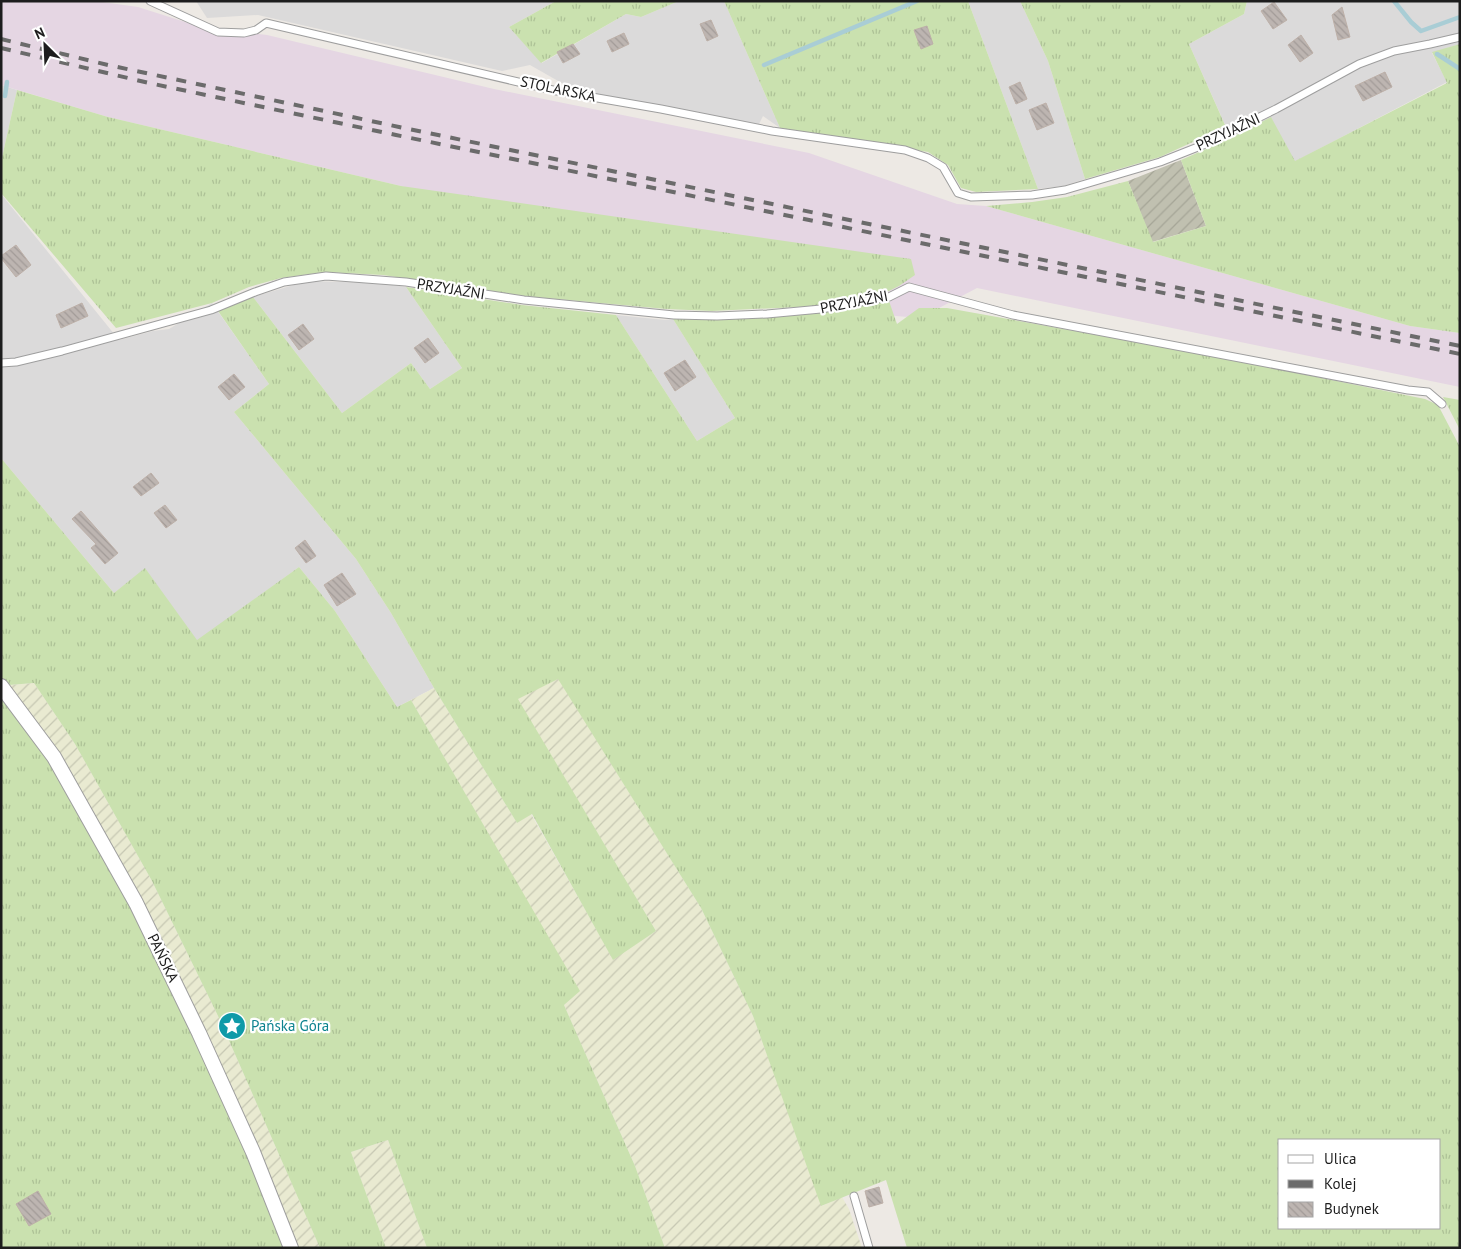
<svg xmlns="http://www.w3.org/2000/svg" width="1461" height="1249" viewBox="0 0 1461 1249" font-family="'PT Sans',sans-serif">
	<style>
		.residential { fill: #dbdada }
		.railway { fill: #e5d6e3 }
		.construction { fill: url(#construction-furrows) }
		.farmland { fill: url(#farmland-furrows) }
		.grass { fill: url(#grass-tufts); fill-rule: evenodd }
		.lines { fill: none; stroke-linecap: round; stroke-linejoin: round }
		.stream { stroke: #a9cdd5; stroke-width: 4.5 }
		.building { fill: url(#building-back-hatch); stroke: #bdb0a8 }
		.lane-casing { stroke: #9e9e9e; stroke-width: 9 }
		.street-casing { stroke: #9e9e9e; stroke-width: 16 }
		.lane { stroke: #fff; stroke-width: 7 }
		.street { stroke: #fff; stroke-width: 14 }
		.rail { stroke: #6b6b6b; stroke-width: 4; stroke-dasharray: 10 10; stroke-linecap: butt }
		.labels { text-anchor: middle; stroke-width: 4.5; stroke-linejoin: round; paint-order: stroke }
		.street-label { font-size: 15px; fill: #1d1d1d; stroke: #fff }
		.culture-label { font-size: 15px; fill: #0d838f; stroke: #fff; text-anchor: start }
	</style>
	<defs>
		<pattern id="construction-furrows" width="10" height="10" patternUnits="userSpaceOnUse" patternTransform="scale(1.25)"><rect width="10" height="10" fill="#c0c0b0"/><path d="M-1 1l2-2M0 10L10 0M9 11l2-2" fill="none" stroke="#a5a597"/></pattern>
		<pattern id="farmland-furrows" width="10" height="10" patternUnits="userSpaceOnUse" patternTransform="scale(1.25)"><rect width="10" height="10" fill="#e9ead1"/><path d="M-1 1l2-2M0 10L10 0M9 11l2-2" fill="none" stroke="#c7c8b3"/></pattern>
		<pattern id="grass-tufts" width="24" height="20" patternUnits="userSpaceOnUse" patternTransform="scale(1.25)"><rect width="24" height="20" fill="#cae1af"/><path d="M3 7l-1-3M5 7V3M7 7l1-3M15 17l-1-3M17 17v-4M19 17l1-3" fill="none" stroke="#adc196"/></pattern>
		<pattern id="building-back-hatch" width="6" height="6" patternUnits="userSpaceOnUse" patternTransform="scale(1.25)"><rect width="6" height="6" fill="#bdb5b1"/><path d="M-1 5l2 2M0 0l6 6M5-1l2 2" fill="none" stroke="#a29b98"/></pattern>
	</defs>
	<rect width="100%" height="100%" fill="#ede9e4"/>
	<g class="residential">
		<polygon points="196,1 556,1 509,27 542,63 626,14 641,17 679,1 724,1 780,128 763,116 759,124 574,90 530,65 502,71 258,15 207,18"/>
		<polygon points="968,1 1020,1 1048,61 1085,179 1063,186 1038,189"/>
		<polygon points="1247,1 1460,1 1460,44 1432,53 1447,82 1294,162 1271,118 1231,138 1189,44 1244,14"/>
		<polygon points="1,85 17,90 1,162"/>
		<polygon points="1,194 119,340 153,331 169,329 212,303 269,384 234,412 356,559 391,613 434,688 397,707 335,611 299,567 197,641 145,569 114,593 1,458"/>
		<polygon points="307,281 379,283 406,287 462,368 430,389 411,363 342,413 253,297"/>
		<polygon points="616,315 665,320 673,319 735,418 697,441"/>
	</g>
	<polygon class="railway" points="1,1 95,1 138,7 204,28 267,35 494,89 809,153 957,204 986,206 1410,326 1460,333 1460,387 977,288 920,318 884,315 828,297 401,186 108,117 1,85"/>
	<polygon class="construction" points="1181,160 1206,226 1152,242 1128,181"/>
	<g class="farmland">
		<polygon points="558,678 701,908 753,1016 822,1206 842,1197 849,1209 862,1248 665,1248 635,1166 564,1005 579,991 411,700 434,688 517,823 531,814 613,959 656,931 517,699"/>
		<polygon points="34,683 75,744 152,881 220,1020 320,1248 298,1248 59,754 9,685"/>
		<polygon points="388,1140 427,1248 386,1248 351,1152"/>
	</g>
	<g class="grass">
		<polygon points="556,1 679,1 641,17 626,14 541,63 509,27"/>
		<polygon points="724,1 968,1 1038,189 976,192 961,188 948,165 928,152 780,128"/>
		<polygon points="1020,1 1247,1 1244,14 1189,44 1225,125 1193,142 1160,157 1085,179 1048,61"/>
		<polygon points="1460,44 1460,333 1410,326 986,206 1032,202 1067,197 1128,181 1153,242 1206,226 1181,160 1231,138 1271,117 1295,161 1447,83 1432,52"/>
		<polygon points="17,90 108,117 401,186 911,259 915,275 899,286 885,293 819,306 712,311 666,309 524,296 383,275 325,272 281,278 249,287 212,303 116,328 1,193 1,162"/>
		<path d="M406,287L522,305L616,315L697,441L735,418L673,319C723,320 774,319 824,312C845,309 867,305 889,301L897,324L919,308H947L1203,354L1425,399L1438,405L1460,447V1248H907L886,1180L821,1206L753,1016L701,908L558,679L518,699L656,931L613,960L532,814L517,823L434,688L391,613L356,559L234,412L269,384L218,311L253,297L342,413L411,363L430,389L462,368ZM1280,1140H1440V1228H1280Z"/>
		<polygon points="1443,397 1460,400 1460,430"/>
		<polygon points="1,458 114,593 145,568 197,640 299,567 335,611 397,707 411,700 580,991 564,1005 635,1166 665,1248 427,1248 388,1140 351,1152 386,1248 320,1248 220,1020 152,881 75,744 34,683 9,685 1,688"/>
		<polygon points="1,698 51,764 128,901 193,1035 248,1155 284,1248 1,1248"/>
	</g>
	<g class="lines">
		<g class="stream">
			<polyline points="1394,1 1411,22 1421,31 1460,17"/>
			<polyline points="1437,54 1460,69"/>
			<polyline points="764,65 917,1"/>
			<polyline points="5,96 7,82"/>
		</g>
	</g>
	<g class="building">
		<polygon points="1274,2 1287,20 1273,29 1261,11"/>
		<polygon points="1342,7 1350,37 1338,40 1332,15"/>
		<polygon points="711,20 718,36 707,41 700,24"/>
		<polygon points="927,26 933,44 921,49 914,30"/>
		<polygon points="624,33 629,44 612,52 607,41"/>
		<polygon points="1301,35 1313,53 1300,62 1288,45"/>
		<polygon points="573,44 580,54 563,63 557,52"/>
		<polygon points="1385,72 1392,87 1363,101 1355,86"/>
		<polygon points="1020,82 1027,99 1016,104 1009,87"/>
		<polygon points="1046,103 1054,123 1037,130 1029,110"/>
		<polygon points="16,245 31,265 16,277 1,258 1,256"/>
		<polygon points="82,303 88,316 61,328 56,315"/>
		<polygon points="303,324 314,339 299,350 288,335"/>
		<polygon points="428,338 439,353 425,363 414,348"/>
		<polygon points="685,360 696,377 675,391 664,373"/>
		<polygon points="234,374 245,387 229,400 218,387"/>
		<polygon points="151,473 159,483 141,496 133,487"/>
		<polygon points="165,505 177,520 166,528 154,513"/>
		<polygon points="81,511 118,553 105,564 91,548 96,544 72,519"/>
		<polygon points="305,540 316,556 306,563 295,548"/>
		<polygon points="342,573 356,594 337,606 324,585"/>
		<polygon points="879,1187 883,1203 869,1207 865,1191"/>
		<polygon points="38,1191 51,1214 29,1226 16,1204"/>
	</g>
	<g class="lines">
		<g class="lane-casing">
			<g id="lane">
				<polyline points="150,1 218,32 244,33 256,30 266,23 557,91 661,109 772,131 905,150 928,158 943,167 958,193 971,197 1032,195 1065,190 1160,162 1203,145 1276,109 1359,64 1394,51 1430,44 1460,37"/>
				<polyline points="1,363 16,362 62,351 211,310 255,292 284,282 326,276 406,282 524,300 674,315 717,316 767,314 821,309 889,297 909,287 1013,315 1408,390 1428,392 1442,404"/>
				<polyline points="854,1196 869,1248"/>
			</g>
		</g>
		<g class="street-casing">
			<polyline id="street" points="1,686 54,757 136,903 199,1033 253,1152 291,1248"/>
		</g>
		<use href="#lane" class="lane"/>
		<use href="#street" class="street"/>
		<g class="rail">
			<polyline points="1,39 108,65 399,127 1460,346"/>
			<polyline points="1,48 149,83 396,135 1460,354"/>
		</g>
	</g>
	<defs>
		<g id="sight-disc" transform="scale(1.4375)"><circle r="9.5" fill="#0f9aa8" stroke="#fff"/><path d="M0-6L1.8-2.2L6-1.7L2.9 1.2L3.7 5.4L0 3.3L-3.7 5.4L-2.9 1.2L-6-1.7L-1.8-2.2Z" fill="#fff"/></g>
	</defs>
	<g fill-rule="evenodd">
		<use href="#sight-disc" x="232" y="1026"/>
	</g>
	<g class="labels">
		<g class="street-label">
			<text transform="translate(558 89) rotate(12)" y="5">STOLARSKA</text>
			<text transform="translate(1228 132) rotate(-25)" y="5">PRZYJAŹNI</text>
			<text transform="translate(451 289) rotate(9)" y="5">PRZYJAŹNI</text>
			<text transform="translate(854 302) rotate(-11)" y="5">PRZYJAŹNI</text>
			<text transform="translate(163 958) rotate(64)" y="5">PAŃSKA</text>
		</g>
		<g class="culture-label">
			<text x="251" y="1031">Pańska Góra</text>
		</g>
	</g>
	<rect width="1461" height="1249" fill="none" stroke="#1d1d1d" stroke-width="5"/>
	<rect x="1278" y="1139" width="162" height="90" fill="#ffffff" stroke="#a5a5a5"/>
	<rect x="1288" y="1155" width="25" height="8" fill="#ffffff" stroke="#a5a5a5"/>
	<text x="1324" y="1164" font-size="15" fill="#1d1d1d">Ulica</text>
	<rect x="1288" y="1180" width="25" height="8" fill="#6b6b6b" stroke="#a5a5a5"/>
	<text x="1324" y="1189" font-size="15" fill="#1d1d1d">Kolej</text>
	<rect x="1288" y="1202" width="25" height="15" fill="url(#building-back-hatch)" stroke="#a5a5a5"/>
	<text x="1324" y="1214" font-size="15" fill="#1d1d1d">Budynek</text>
	<g transform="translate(45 45) rotate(336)" stroke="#ffffff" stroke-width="4" paint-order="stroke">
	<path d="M0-4L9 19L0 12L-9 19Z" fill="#1d1d1d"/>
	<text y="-8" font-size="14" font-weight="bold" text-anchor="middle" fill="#1d1d1d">N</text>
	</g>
</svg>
